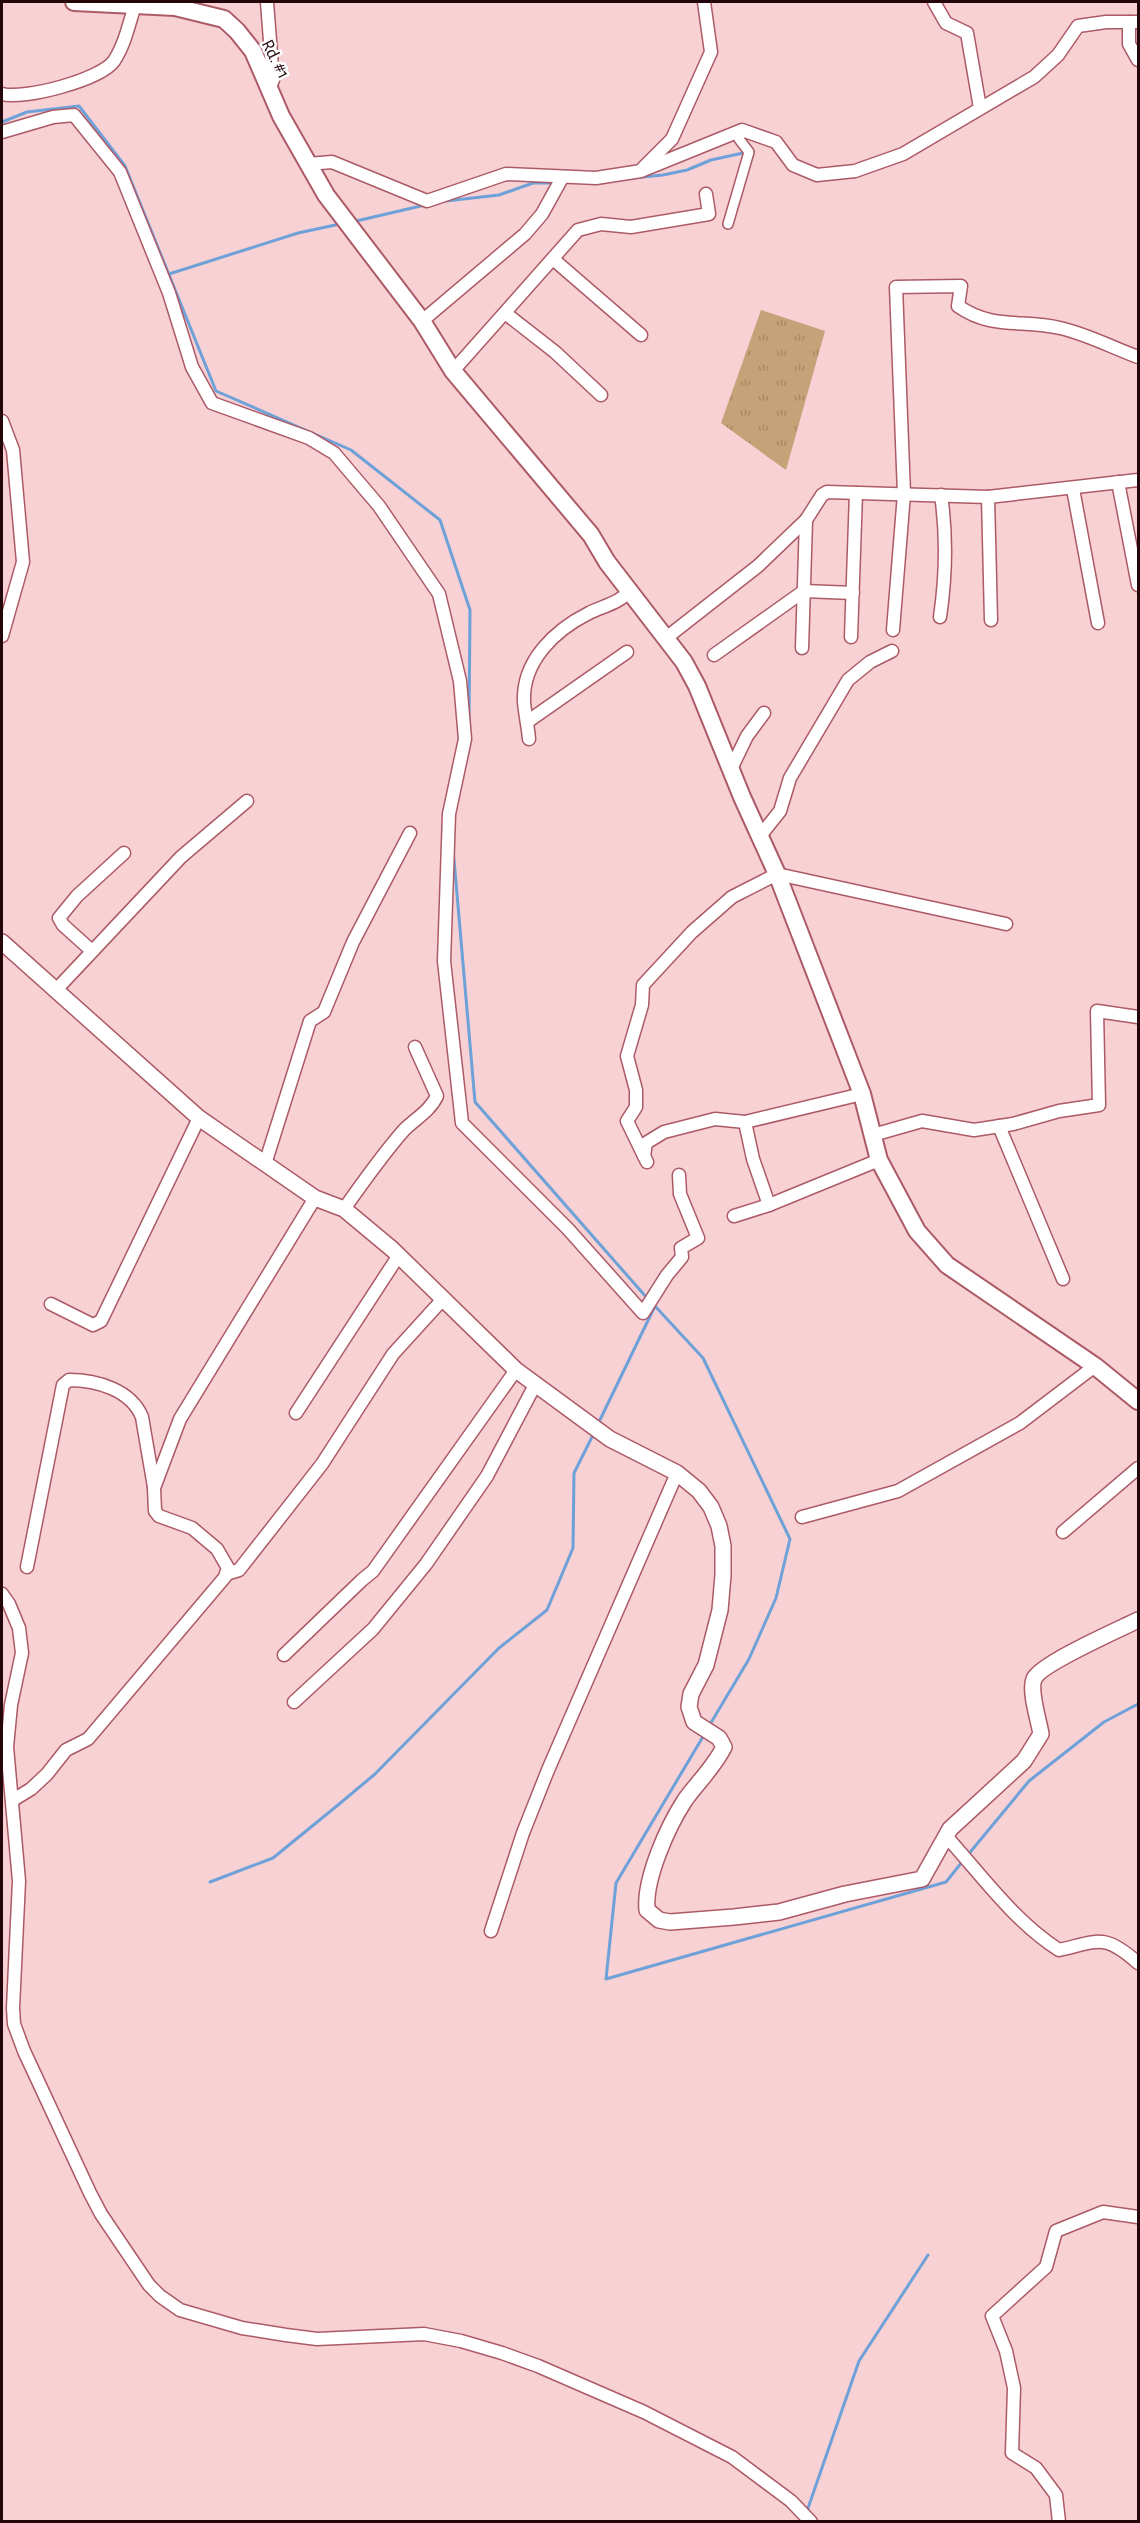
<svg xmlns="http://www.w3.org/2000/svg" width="1140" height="2523" viewBox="0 0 1140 2523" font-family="'Alegreya Sans',sans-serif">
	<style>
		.grass { fill: url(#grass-tufts) }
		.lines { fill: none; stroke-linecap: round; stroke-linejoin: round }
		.stream { stroke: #6fa1d9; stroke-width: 3 }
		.pedestrian-casing { stroke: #ac5a66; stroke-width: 12 }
		.minor-casing { stroke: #ac5a66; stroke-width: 15 }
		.tertiary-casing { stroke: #ac5a66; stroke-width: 18 }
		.secondary-casing { stroke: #ac5a66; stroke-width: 20 }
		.pedestrian { stroke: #fff; stroke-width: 9 }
		.minor { stroke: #fff; stroke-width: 12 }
		.tertiary { stroke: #fff; stroke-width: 15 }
		.secondary { stroke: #fff; stroke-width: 16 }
		.labels { text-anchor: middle; stroke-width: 5; stroke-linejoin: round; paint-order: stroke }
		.street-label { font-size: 18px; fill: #23050a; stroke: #fdfdfd }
	</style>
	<defs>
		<pattern id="grass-tufts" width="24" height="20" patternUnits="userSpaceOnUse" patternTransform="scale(1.5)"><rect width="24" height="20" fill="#c5a277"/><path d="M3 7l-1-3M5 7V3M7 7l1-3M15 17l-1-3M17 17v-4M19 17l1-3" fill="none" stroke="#a98a66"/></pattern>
	</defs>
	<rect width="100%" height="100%" fill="#f7d1d4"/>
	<polygon class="grass" points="761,310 825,331 786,470 721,423"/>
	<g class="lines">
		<g class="stream">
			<polyline points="2,122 27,112 79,106 125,166 216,391 351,450 440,520 470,610 469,726"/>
			<polyline points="632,178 663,175 687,170 711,160 743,153"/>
			<polyline points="446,201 499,195 533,183 557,183"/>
			<polyline points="352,222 425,205"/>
			<polyline points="169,274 298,233 340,224"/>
			<polyline points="453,848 475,1102 647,1298"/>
			<polyline points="654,1305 703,1358 790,1539 776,1598 749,1659 709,1726"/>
			<polyline points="598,1424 655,1306"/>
			<polyline points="704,1735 616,1883 606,1979 946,1882 962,1862"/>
			<polyline points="967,1856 1029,1781 1104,1722 1138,1704"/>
			<polyline points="210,1882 273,1858 338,1805 375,1774 499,1648 547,1610 573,1548 574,1473 594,1433"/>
			<polyline points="807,2511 859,2361 928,2255"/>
		</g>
		<g class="pedestrian-casing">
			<polyline id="pedestrian" points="728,224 749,152 739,139 742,130"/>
		</g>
		<g class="minor-casing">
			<g id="minor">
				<polyline points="267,2 273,80 270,87"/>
				<polyline points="934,2 946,23 967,33 980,108"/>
				<polyline points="1129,22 1129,44 1138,60"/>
				<path d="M2,94C24,100 100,80 114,61C125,44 129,24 135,5"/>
				<polyline points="2,132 53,117 74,115 120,172 169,293 192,367 212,403 309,438 334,453 379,506 439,594 460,681 465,739 449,814 444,961 462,1123 568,1229 643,1313 667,1275 682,1257 681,1248 698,1238 680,1194 679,1175"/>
				<polyline points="308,164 332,162 427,201 506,174 596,178 641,171 742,130 776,142 793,165 817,175 855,171 903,154 1034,77 1058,55 1078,26 1106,22 1138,22"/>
				<polyline points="643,168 672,139 711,52 704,2"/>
				<polyline points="553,259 641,335"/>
				<polyline points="505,313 555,352 601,395"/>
				<polyline points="422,321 525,234 542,214 562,178"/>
				<polyline points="453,371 578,230 601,224 631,227 709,214 706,194"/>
				<polyline points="2,421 13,450 23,562 2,636"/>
				<polyline points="1118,482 1138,585"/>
				<polyline points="1073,489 1098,623"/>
				<polyline points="988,497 991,620"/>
				<path d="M940,617C946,576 947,536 941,495"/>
				<path d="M893,630L904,494L896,287L961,286L958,306C992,330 1023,319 1060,328C1087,334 1113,348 1138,357"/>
				<polyline points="851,637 856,493"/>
				<polyline points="666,638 758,566 806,520 822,495 827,492 988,497 1138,480"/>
				<polyline points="802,648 806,520"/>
				<polyline points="714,655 804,591 853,593"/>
				<polyline points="527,722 627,652"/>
				<path d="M529,739C528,727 525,714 524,702C522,661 555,630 589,613C603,606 620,603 629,591"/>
				<polyline points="731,769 747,736 764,713"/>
				<polyline points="760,836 780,811 790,778 848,680 870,662 892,651"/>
				<polyline points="92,951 63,925 59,918 77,896 124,853"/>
				<polyline points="55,991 181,857 247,801"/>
				<polyline points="745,1122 753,1159 769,1205"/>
				<polyline points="999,1126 1063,1279"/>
				<polyline points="873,1135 922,1121 974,1130 1013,1124 1059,1111 1099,1105 1097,1011 1138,1017"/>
				<polyline points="644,1156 646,1143 664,1132 715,1119 745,1122 862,1094"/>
				<polyline points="647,1162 627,1121 636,1107 636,1090 627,1056 642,1005 643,985 692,932 732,897 777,874 1006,924"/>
				<polyline points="265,1164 310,1021 324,1012 353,942 410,833"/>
				<path d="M344,1209C363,1182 382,1155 404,1130C415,1119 430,1111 437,1096L415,1047"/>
				<polyline points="734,1216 769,1205 879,1160"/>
				<polyline points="51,1304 93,1325 101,1321 199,1118"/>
				<polyline points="296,1413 399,1255"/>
				<polyline points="802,1517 898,1491 1020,1423 1095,1366"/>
				<polyline points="1063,1532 1138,1468"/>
				<path d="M27,1567L63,1385L69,1380C97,1380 131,1390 142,1417L154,1487"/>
				<polyline points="226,1574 239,1570 322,1464 393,1354 443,1299"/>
				<polyline points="2,1594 9,1604 19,1628 22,1653 11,1705 7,1747 19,1881 13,2008 14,2024 24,2051 90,2193 101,2214 149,2285 160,2296 180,2310 242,2328 286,2335 317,2339 424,2334 461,2341 502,2353 538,2366 644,2412 732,2457 791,2501 811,2522"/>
				<polyline points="284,1655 362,1580 373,1571 516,1370"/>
				<polyline points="294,1702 373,1629 426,1564 487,1476 535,1385"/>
				<polyline points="13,1800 31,1789 47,1774 66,1750 88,1739 225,1577 228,1568 217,1549 192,1528 159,1516 155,1511 154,1488 180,1419 315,1198"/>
				<path d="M946,1836C982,1876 1014,1921 1059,1950C1099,1941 1104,1933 1138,1963"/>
				<polyline points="491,1931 523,1833 548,1770 677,1473"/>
				<polyline points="1059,2522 1056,2495 1036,2468 1012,2453 1014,2388 1006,2351 992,2316 1046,2267 1056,2231 1103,2212 1138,2217"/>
			</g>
		</g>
		<g class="tertiary-casing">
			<path id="tertiary" d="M2,942L199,1118L315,1198L344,1209L392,1249L516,1370L610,1439L677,1473L699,1491L711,1507L719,1526L723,1546V1575L720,1610L706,1665L691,1694L689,1707L694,1722L719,1738L724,1747C714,1767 698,1782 685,1800C668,1826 644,1879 647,1910L659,1920L670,1922L734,1917L779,1912L845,1894L922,1879L950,1829L1024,1761L1041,1734C1039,1721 1029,1691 1034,1679C1040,1664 1120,1629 1138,1620"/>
		</g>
		<g class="secondary-casing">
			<polyline id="secondary" points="74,2 175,7 224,19 237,31 253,51 281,116 326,195 422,321 453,371 591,535 607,562 684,662 697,686 742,797 777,874 862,1094 879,1160 917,1231 947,1265 1095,1366 1138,1401"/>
		</g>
		<use href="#pedestrian" class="pedestrian"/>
		<use href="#minor" class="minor"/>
		<use href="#tertiary" class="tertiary"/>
		<use href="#secondary" class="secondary"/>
	</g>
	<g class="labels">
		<g class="street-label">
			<text transform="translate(276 59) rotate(63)" y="6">Rd. #1</text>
		</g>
	</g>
	<rect width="1140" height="2523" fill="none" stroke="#23050a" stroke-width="6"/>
</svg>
